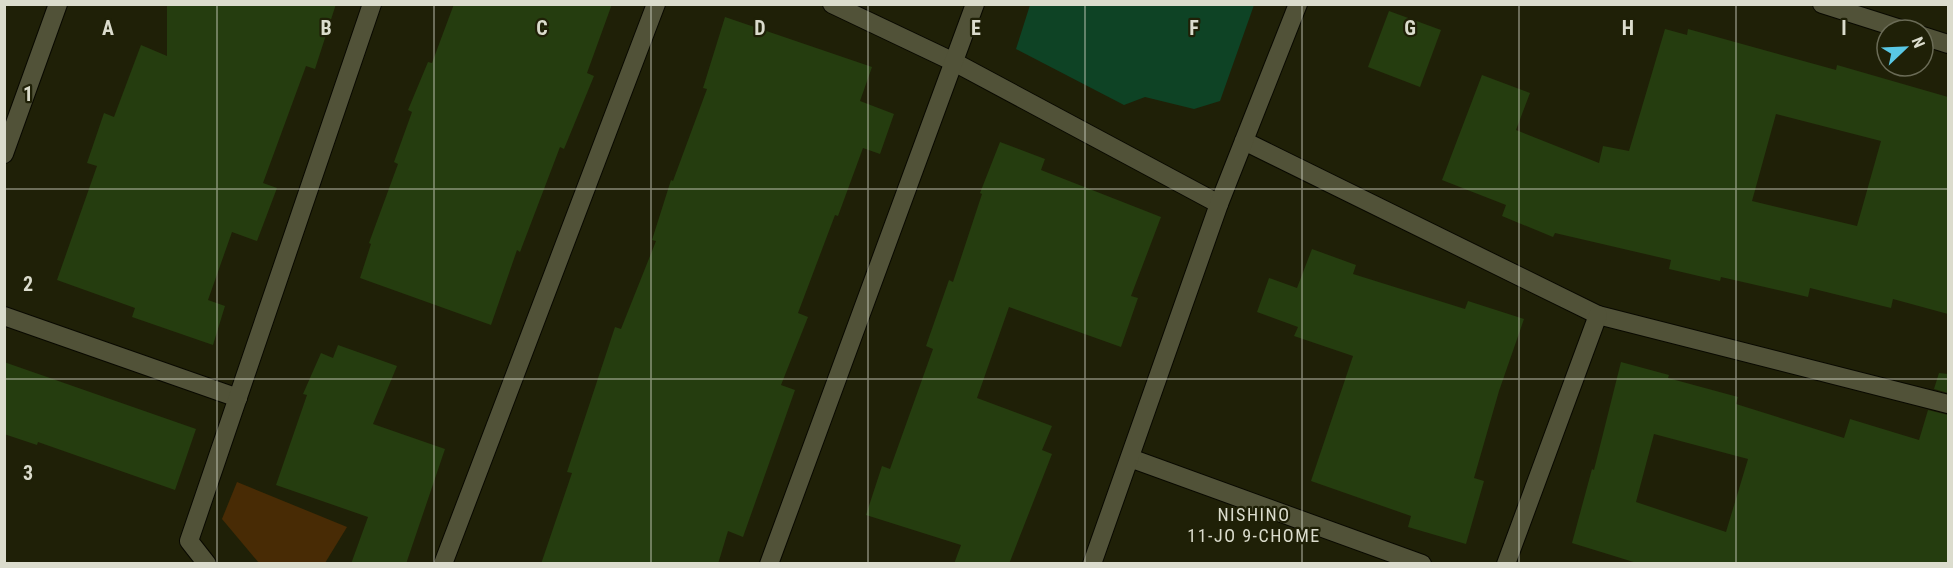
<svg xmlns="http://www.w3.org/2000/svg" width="1953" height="568" viewBox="0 0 1953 568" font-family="'Roboto Condensed',sans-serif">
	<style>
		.green { fill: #482b05 }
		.water { fill: #0e4325 }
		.building { fill: #253d0f; fill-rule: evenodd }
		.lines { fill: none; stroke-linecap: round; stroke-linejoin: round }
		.street-casing { stroke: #090900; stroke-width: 20 }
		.street { stroke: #515238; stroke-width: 18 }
		.grid { fill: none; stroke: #dbdccd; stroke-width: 1.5; stroke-opacity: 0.55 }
		.labels { text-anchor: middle; stroke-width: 4.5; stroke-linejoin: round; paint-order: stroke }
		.neighbourhood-label { font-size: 18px; letter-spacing: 1.5px; fill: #dbdccd; stroke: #1f2007 }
		.grid-label { font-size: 20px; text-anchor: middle; font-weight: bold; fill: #dbdccd; stroke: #1f2007; stroke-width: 4.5; stroke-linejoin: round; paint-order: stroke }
	</style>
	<rect width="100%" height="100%" fill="#1f2007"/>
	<polygon class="green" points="237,482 347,527 325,563 259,563 222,519"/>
	<polygon class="water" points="1030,5 1030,4 1254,5 1220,101 1194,109 1145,97 1124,105 1016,49"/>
	<g class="building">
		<polygon points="167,4 336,4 315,69 306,66 263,183 277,188 257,241 232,232 208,300 225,306 213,345 132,317 135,308 57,280 97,166 87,163 104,113 114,117 141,45 167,56"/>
		<polygon points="454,4 612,4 587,73 594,76 564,149 560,147 520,252 517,250 491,325 360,278 371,244 369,243 398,164 394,162 412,112 408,110 428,62 432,63"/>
		<polygon points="1389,11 1441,30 1420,87 1368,67"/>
		<polygon points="725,17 872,67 860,101 894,114 880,154 863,148 838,216 835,215 798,313 808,317 781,385 795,390 743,537 728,531 718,564 541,564 572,473 567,472 615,327 621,329 656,241 652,240 671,180 673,181 707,89 703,88"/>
		<path d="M1665,29L1687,35L1688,29L1836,70L1837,65L1948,97V314L1893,299L1891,308L1810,288L1808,297L1721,277L1720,281L1669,269L1671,260L1555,233L1553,237L1502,216L1506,205L1442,180L1482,75L1530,93L1516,130L1599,163L1603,146L1629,151ZM1776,114L1881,141L1857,226L1752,201Z"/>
		<polygon points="1000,142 1045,159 1041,170 1161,217 1131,296 1138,298 1121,347 1009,307 977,398 1052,426 1042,450 1052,454 1009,564 954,564 961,545 866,515 882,466 890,469 933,349 926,346 949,280 953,282 982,194 980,193"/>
		<polygon points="1312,249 1356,265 1353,274 1465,309 1468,301 1524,319 1499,391 1474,478 1484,481 1466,544 1408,527 1411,516 1311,481 1353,356 1294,336 1298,327 1257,312 1269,278 1297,288"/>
		<polygon points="338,345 397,366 373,424 445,449 406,564 351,564 368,517 276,485 307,395 303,394 321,353 333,358"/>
		<polygon points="4,362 196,429 175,490 38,442 37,445 4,434"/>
		<path d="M1621,362L1669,375L1668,378L1738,397L1736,404L1844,438L1850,419L1919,440L1928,410L1948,415V564H1640L1572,543L1592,469L1594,470ZM1654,434L1748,459L1726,532L1636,502Z"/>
		<polygon points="1939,373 1948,374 1948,393 1934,389"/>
	</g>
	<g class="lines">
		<g class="street-casing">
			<g id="street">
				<polyline points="832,4 954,62 1219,204"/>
				<polyline points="1822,4 1904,30"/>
				<polyline points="1923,36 1948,44"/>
				<polyline points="1244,141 1598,315 1948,404"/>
				<polyline points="4,154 58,4"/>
				<polyline points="4,316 238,398"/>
				<polyline points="1130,458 1422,564"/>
				<polyline points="207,564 189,541 372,4"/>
				<polyline points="443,564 656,4"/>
				<polyline points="769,564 975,4"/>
				<polyline points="1092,564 1219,204 1298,4"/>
				<polyline points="1506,564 1598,315"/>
			</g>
		</g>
		<use href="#street" class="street"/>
	</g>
	<path class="grid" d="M217,4V564M434,4V564M651,4V564M868,4V564M1085,4V564M1302,4V564M1519,4V564M1736,4V564M4,189H1948M4,379H1948"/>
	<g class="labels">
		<g class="neighbourhood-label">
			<text x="1254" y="521">NISHINO<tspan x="1254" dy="21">11-JO 9-CHOME</tspan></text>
		</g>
	</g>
	<g class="grid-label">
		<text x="108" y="35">A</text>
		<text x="326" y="35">B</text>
		<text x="542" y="35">C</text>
		<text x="760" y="35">D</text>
		<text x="976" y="35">E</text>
		<text x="1194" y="35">F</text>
		<text x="1410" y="35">G</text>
		<text x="1628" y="35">H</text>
		<text x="1844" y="35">I</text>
		<text x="28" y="101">1</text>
		<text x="28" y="291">2</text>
		<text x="28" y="480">3</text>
	</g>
	<rect width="1953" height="568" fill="none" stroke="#dbdccd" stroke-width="12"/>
	<g transform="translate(1905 48) rotate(67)"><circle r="28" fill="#1f2007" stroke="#6a6b56" stroke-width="1.5"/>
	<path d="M0-4.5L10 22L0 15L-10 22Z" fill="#59c8e5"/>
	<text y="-9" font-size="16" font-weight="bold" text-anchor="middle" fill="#dbdccd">N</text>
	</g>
</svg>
